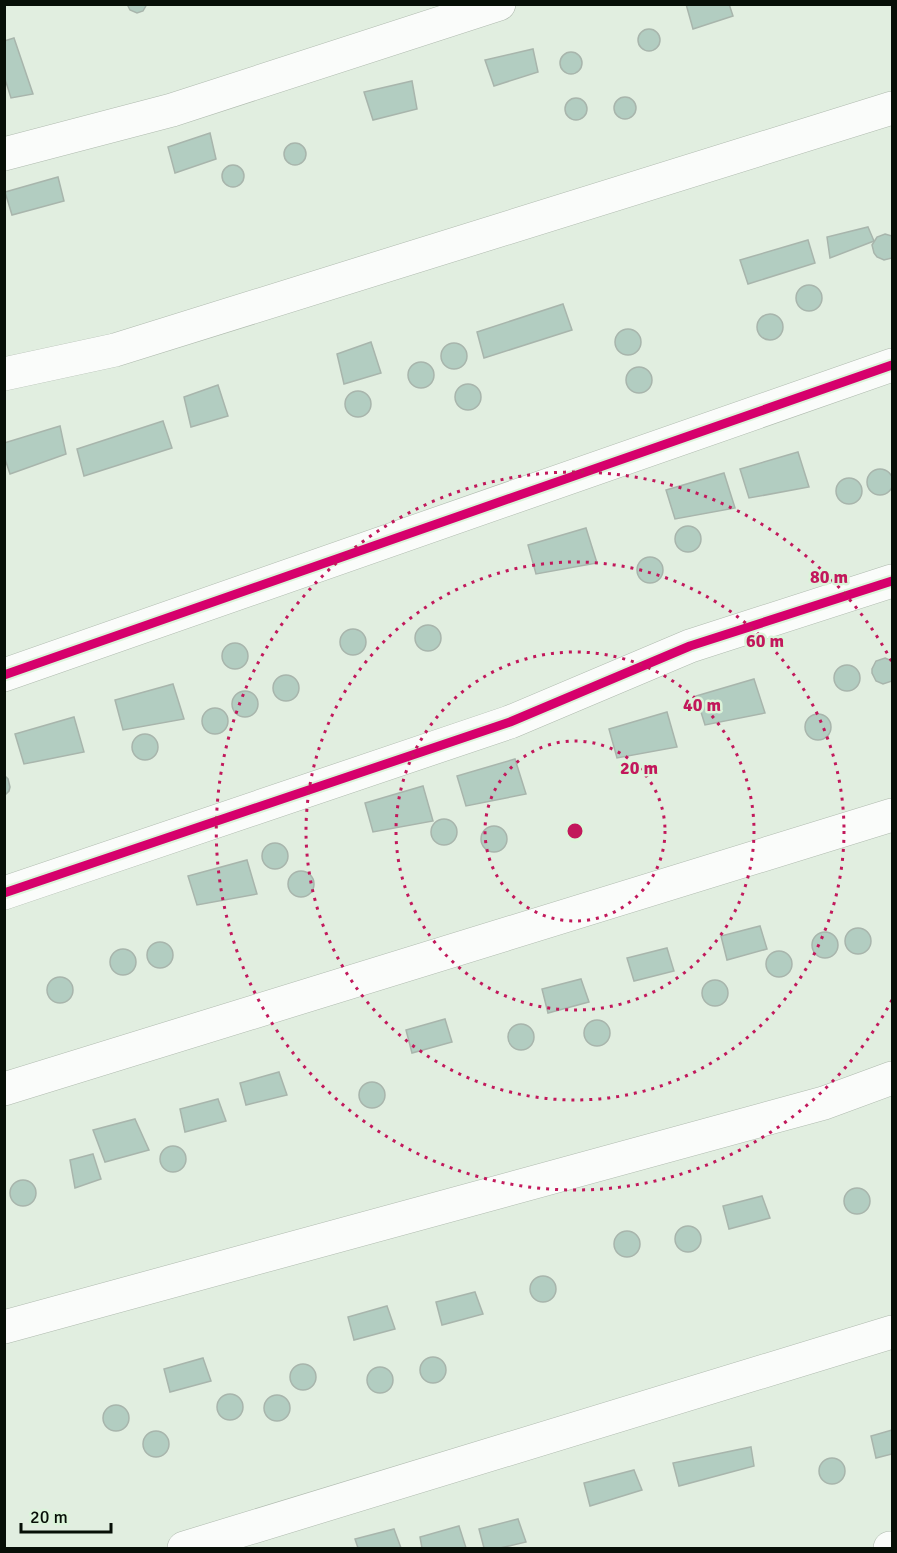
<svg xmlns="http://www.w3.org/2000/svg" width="897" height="1553" viewBox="0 0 897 1553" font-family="Signika,sans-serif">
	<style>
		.building { fill: #b2cdc1; stroke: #a8b5ac; stroke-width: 1.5 }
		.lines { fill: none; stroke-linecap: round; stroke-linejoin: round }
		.street-casing { stroke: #afbaae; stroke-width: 34 }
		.street { stroke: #fafcfa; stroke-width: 33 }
		.cycleway-casing { stroke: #dbf4da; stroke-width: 13 }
		.cycleway { stroke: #d6006c; stroke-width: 9 }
		.ring { fill: none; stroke: #c2185b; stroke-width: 3; stroke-dasharray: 3 6 }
		.centre { fill: #c2185b; stroke: #dbf4da; stroke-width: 3 }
		.ring-label { font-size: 18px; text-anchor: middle; font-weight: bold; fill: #c2185b; stroke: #dbf4da; stroke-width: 5; stroke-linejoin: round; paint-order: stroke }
	</style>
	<rect width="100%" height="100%" fill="#e1eee0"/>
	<g class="building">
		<polygon points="127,4 147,4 143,11 137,13 130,10"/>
		<polygon points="686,4 729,4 733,16 693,29"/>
		<circle cx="649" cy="40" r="11"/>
		<polygon points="14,38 33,94 11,98 4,76 4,41"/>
		<polygon points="533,49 538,72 494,86 485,60"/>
		<circle cx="571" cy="63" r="11"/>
		<polygon points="412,81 417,109 373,120 364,92"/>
		<circle cx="625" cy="108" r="11"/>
		<circle cx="576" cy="109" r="11"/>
		<polygon points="210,133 216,159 175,173 168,147"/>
		<circle cx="295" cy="154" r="11"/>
		<circle cx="233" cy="176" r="11"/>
		<polygon points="58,177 64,201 12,215 5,192"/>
		<polygon points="868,227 874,241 830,258 827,237"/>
		<polygon points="885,234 892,236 892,258 884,260 877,257 874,253 872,245 877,237"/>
		<polygon points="808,240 815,263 748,284 740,260"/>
		<circle cx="809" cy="298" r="13"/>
		<polygon points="563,304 572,330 484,358 477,332"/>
		<circle cx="770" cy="327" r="13"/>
		<circle cx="628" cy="342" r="13"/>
		<polygon points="371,342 381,373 344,384 337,354"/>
		<circle cx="454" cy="356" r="13"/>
		<circle cx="421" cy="375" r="13"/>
		<circle cx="639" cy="380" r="13"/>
		<circle cx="468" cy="397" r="13"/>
		<polygon points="218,385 228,416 191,427 184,397"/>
		<circle cx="358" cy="404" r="13"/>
		<polygon points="163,421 172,448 84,476 77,449"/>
		<polygon points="60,426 66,454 10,474 4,456 4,443"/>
		<polygon points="798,452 809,487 749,498 740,469"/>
		<circle cx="880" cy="482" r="13"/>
		<polygon points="724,473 735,508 675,519 666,490"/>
		<circle cx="849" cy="491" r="13"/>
		<circle cx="688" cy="539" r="13"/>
		<polygon points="586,528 597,563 536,574 528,545"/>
		<circle cx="650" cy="570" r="13"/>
		<circle cx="428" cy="638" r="13"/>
		<circle cx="353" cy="642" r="13"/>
		<circle cx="235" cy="656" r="13"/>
		<polygon points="885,658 892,661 892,681 883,684 876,681 872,673 872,669 876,661"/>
		<circle cx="847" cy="678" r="13"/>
		<circle cx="286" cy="688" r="13"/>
		<polygon points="754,679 765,713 705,725 696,696"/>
		<polygon points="173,684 184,719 123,730 115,700"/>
		<circle cx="245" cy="704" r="13"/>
		<circle cx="215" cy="721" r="13"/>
		<polygon points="667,712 677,747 617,758 609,729"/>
		<circle cx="818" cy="727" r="13"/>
		<polygon points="74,717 84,752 24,764 15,734"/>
		<circle cx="145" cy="747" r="13"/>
		<polygon points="515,759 526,794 466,806 457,776"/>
		<polygon points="4,775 8,779 10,787 9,791 4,796"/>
		<polygon points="423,786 433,821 373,832 365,803"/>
		<circle cx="444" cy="832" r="13"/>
		<circle cx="494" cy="839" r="13"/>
		<circle cx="275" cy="856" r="13"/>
		<polygon points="247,860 257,894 197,905 188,876"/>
		<circle cx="301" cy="884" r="13"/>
		<polygon points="760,926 767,949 727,960 721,936"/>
		<circle cx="858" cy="941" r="13"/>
		<circle cx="825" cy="945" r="13"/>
		<circle cx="160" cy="955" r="13"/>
		<polygon points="667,948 674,971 634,981 627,958"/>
		<circle cx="123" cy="962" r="13"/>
		<circle cx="779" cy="964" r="13"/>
		<circle cx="60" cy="990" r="13"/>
		<polygon points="581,979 589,1002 548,1013 542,989"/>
		<circle cx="715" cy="993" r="13"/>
		<polygon points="445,1019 452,1042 412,1053 406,1030"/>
		<circle cx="597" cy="1033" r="13"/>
		<circle cx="521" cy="1037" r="13"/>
		<polygon points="279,1072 287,1095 246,1105 240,1083"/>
		<circle cx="372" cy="1095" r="13"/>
		<polygon points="218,1099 226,1121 185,1132 180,1109"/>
		<polygon points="135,1119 149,1150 105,1162 93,1130"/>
		<circle cx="173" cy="1159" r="13"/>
		<polygon points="93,1154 101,1179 75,1188 70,1160"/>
		<circle cx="23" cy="1193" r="13"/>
		<circle cx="857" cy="1201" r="13"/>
		<polygon points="762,1196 770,1218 729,1229 723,1206"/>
		<circle cx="688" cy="1239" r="13"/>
		<circle cx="627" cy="1244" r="13"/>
		<circle cx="543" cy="1289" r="13"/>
		<polygon points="475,1292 483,1314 442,1325 436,1302"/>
		<polygon points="387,1306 395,1329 354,1340 348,1317"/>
		<circle cx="433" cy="1370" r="13"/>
		<polygon points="203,1358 211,1381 170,1392 164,1369"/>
		<circle cx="303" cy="1377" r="13"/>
		<circle cx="380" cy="1380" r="13"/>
		<circle cx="230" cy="1407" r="13"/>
		<circle cx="277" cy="1408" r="13"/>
		<circle cx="116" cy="1418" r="13"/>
		<polygon points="892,1430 892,1454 876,1458 871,1436"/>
		<circle cx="156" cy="1444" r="13"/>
		<polygon points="751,1447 754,1466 679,1486 673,1463"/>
		<circle cx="832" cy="1471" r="13"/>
		<polygon points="634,1470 642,1490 590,1506 584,1483"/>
		<polygon points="518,1519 526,1542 500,1548 484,1548 479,1529"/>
		<polygon points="459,1526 466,1548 422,1548 420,1537"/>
		<polygon points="394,1529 401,1548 358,1548 355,1539"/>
	</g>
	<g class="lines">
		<g class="street-casing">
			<g id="street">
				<polyline points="4,154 172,110 499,4"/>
				<polyline points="4,374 115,350 892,108"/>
				<polyline points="4,675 892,365"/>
				<polyline points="4,893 510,722 690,646 892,581"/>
				<polyline points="4,1089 892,815"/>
				<polyline points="4,1327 824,1103 892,1078"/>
				<polyline points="184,1548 892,1332"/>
				<polyline points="890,1548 892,1548"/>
			</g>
		</g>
		<use href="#street" class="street"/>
		<g class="cycleway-casing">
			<g id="cycleway">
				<polyline points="4,675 892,365"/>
				<polyline points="4,893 510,722 690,646 892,581"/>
			</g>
		</g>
		<use href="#cycleway" class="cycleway"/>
	</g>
	<g class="ring">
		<circle cx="575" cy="831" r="90"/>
		<circle cx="575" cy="831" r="179"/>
		<circle cx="575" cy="831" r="269"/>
		<path d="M892 1000A359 359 0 1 1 892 662"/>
	</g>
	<circle cx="575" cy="831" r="9" class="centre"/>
	<g class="ring-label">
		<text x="829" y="583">80 m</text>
		<text x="765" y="647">60 m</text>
		<text x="702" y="711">40 m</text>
		<text x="639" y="774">20 m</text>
	</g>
	<rect width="897" height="1553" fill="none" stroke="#070f07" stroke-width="12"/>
	<path d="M21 1523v9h90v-9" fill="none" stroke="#070f07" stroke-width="3"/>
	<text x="30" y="1523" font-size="18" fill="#070f07" stroke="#dbf4da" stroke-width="4.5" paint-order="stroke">20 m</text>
</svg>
